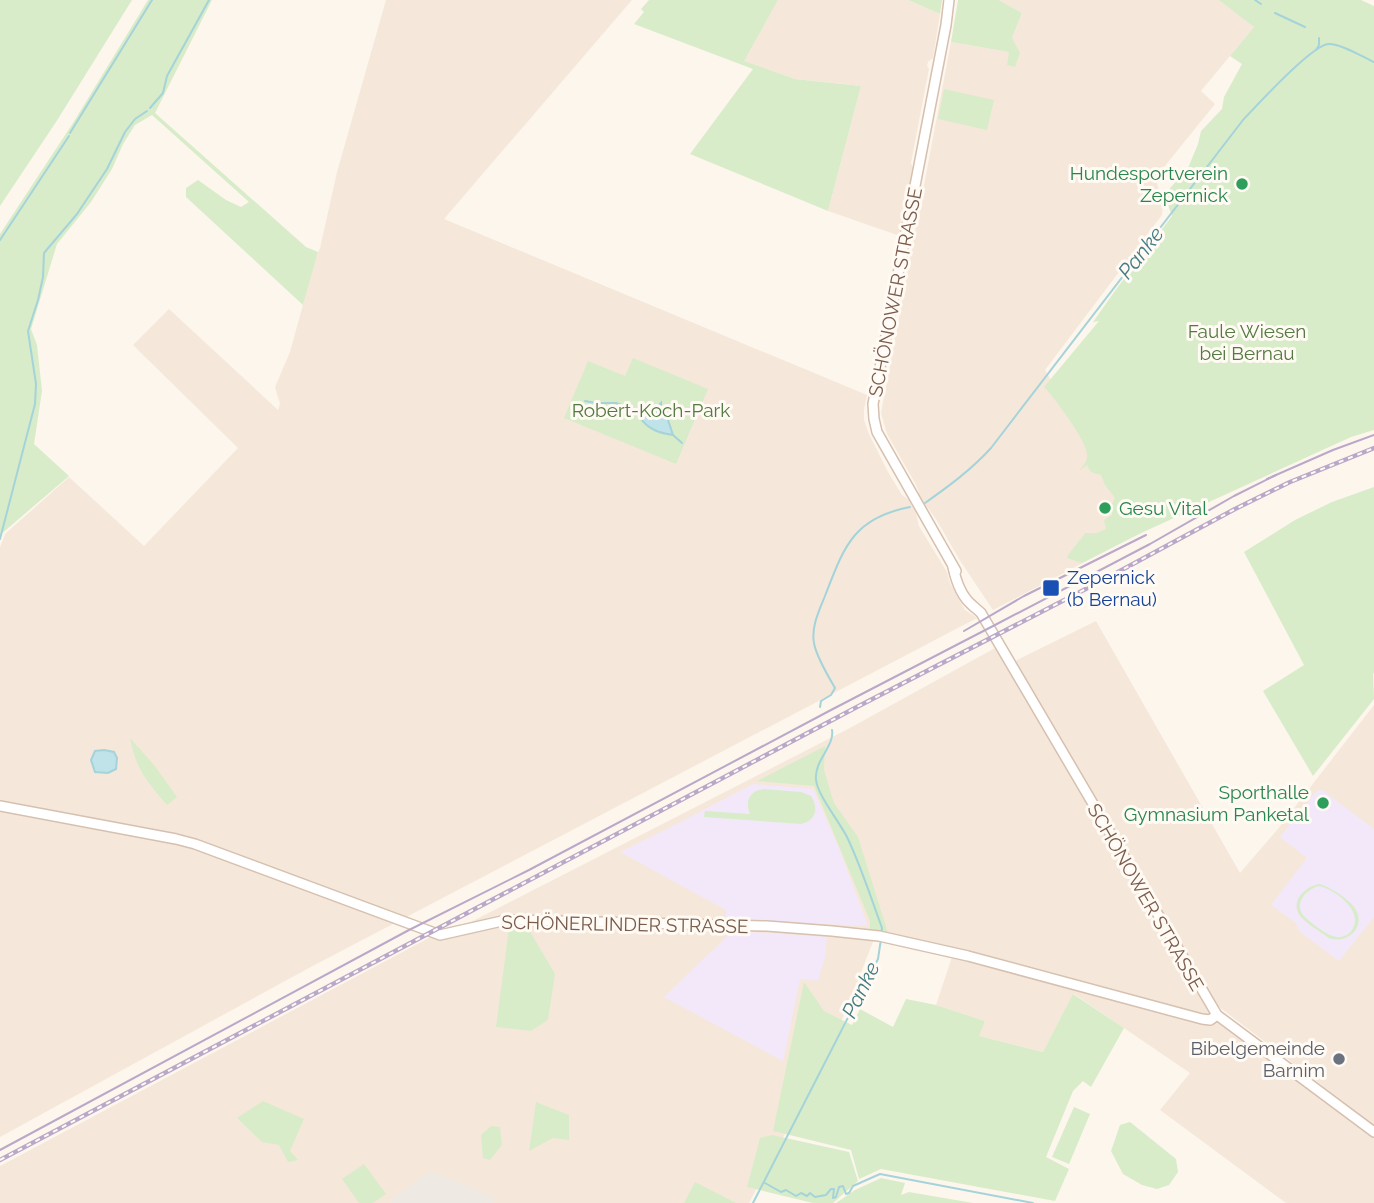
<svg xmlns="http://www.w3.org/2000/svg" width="1374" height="1203" viewBox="0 0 1374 1203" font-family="Raleway,sans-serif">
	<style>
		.residential { fill: #f5e8da }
		.industrial { fill: #efe9e4 }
		.education { fill: #f3e8fa }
		.green { fill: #d8ecc9; fill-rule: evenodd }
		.water { fill: #bfe3e8; stroke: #a5d3da; stroke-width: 2 }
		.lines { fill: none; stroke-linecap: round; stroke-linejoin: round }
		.stream { stroke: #a5d3da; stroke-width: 2 }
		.secondary-casing { stroke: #d6c0b0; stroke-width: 12 }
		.secondary { stroke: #fff; stroke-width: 9 }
		.tram { stroke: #b9a8c9; stroke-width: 2 }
		.rail-casing { stroke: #b9a8c9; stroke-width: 4.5 }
		.rail { stroke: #fffaf3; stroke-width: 2; stroke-dasharray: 5; stroke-linecap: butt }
		.leisure-dot { fill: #2e9e5b; stroke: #fffaf3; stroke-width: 2.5 }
		.transit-dot { fill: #1a4fb4; stroke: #fffaf3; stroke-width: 2.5 }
		.worship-dot { fill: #6b7280; stroke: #fffaf3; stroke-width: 2.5 }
		.labels { text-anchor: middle; stroke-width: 6; stroke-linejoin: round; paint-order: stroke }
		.leisure-label { font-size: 19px; fill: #27864d; stroke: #fffaf3; text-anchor: end }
		.street-label { font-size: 19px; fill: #7a5c4d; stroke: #fffaf3 }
		.park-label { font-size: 19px; fill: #537a41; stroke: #fffaf3 }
		.transit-label { font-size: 19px; fill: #164399; stroke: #fffaf3; text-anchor: start }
		.worship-label { font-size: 19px; fill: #5b616d; stroke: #fffaf3; text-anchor: end }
		.water-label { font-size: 21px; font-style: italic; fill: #437c86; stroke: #fffaf3 }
	</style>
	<rect width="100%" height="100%" fill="#fdf6ec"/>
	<g class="residential">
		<polygon points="386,0 632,0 444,219 867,395 864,410 864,420 869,434 888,472 902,495 908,499 916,513 919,526 947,572 950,583 965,610 977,618 307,969 0,1137 0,547 5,534 69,477 144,546 238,448 133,345 169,309 278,410 280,404 275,387 290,352 316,257 320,248 337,172"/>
		<polygon points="778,0 908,0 940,14 933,58 928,62 927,66 929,69 911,163 913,168 900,236 828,211 861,86 795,79 743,61"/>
		<polygon points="999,0 1222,0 1254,27 1201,91 1215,104 1160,172 1157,183 1163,204 1162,215 1045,370 1142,532 993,610 959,559 936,519 918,495 919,492 915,483 887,434 881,413 951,42 1010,52 1014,67 1012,38 1022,13"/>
		<polygon points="1096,621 1240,873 1277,830 1374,705 1374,1125 1214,1003 1015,661"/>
		<polygon points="997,647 1210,1012 1374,1136 1374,1203 1286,1203 1160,1110 1190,1073 1074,994 1043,1052 978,1036 985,1021 936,1005 954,951 876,934 846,1011 821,1065 749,1203 0,1203 0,1166 442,931 507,919 461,927 848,729"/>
	</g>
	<polygon class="industrial" points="431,1171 498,1199 492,1203 392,1203 390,1200"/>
	<g class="education">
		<polygon points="753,784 813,789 838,846 868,926 726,919 726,910 620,852 675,825"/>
		<polygon points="1322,790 1374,829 1374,917 1339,961 1299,931 1296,923 1271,905 1307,858 1280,837 1314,794 1318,791"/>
		<polygon points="733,931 827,937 825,957 818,981 800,979 783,1061 664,997"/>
	</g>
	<g class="green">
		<polygon points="0,0 132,0 56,122 0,206"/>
		<polygon points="148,0 212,0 155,113 306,247 318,252 303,305 186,197 186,188 198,180 226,200 241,207 249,202 152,115 135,125 123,144 112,169 91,202 57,244 31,329 37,345 42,391 34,444 69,476 0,535 0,234 73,123"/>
		<polygon points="649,0 778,0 744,61 795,79 861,86 828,211 690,154 753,69 634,24 644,12 641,9"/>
		<polygon points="908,0 942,0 940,14"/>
		<polygon points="958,0 999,0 1022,13 1012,38 1020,53 1015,67 1007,65 1009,52 951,42"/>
		<path d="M1219,0H1361L1374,6V430L1351,437L1139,534L1082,563L1067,558C1068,553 1081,540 1085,533H1097L1106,529L1104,520L1112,515V504L1115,498L1105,485L1101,475C1093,473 1090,473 1087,465L1079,471C1082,467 1087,462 1087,457C1090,445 1054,397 1044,387L1099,321L1093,322L1117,288L1172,216L1164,195L1188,168L1198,144L1201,131L1222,109L1224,97L1242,64L1230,56L1254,27Z"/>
		<polygon points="944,89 994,100 987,130 938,119"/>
		<polygon points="633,358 708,389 676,464 564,418 588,361 625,376"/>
		<polygon points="1374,487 1374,673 1373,674 1374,699 1313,776 1263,691 1304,665 1244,552 1295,520 1332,502"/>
		<path d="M130,738L154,765L177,797L167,805C147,781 136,770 130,738Z"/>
		<polygon points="825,746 824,770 834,803 858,837 888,933 870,929 870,921 814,786 757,781"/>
		<path d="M764,789L801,792L811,796C819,808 816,821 801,824L704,817L705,811L750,814C745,801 749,791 764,789Z"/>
		<path d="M1319,884C1329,886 1351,900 1356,910C1366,928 1346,945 1329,938C1321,932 1308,925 1301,917C1289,902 1304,887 1319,884ZM1319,886C1334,889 1363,910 1353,928C1351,933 1346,936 1340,937C1331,939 1309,922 1303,915C1294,902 1307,889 1319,886Z"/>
		<polygon points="509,928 528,928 555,974 548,1020 531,1031 496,1027"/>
		<polygon points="804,982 824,1011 852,1025 860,1009 893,1027 906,999 936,1005 985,1021 979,1036 1043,1052 1073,994 1124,1028 1091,1087 1083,1081 1073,1091 1046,1157 1069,1169 1055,1201 881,1169 859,1179 851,1150 773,1131"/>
		<polygon points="263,1101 304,1119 290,1151 298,1160 288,1162 279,1145 262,1142 237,1118"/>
		<polygon points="536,1102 569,1115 569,1140 553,1138 529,1151"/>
		<polygon points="1074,1107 1090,1114 1069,1164 1052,1157"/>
		<polygon points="1130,1122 1176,1159 1178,1172 1169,1185 1157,1189 1142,1185 1123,1174 1111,1151 1120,1125"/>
		<polygon points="491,1126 500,1127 502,1145 490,1160 483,1158 481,1135"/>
		<polygon points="772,1135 849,1152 858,1181 833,1203 813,1203 747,1187 760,1138"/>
		<polygon points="364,1164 386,1194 373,1203 359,1203 342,1179"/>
		<polygon points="881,1178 905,1183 901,1195 909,1192 973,1203 836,1203 855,1190"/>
		<polygon points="695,1182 736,1203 684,1203"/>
	</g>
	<g class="water">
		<path d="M661,403V406L658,408V412L667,417L673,435C659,433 647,429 640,417L643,409L657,412L658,406Z"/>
		<polygon points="104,750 114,752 117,758 116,769 108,773 95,772 91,760 95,751"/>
	</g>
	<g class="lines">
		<g class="stream">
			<polyline points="1255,0 1261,4"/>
			<polyline points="1275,13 1305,27"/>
			<polyline points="1316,50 1319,45 1319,38"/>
			<polyline points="150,108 163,93 167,76 209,0"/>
			<polyline points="70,133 152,0"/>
			<polyline points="0,240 69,136"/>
			<polyline points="585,401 596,403 616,403 641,412"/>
			<polyline points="673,435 682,443"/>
			<path d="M925,503C949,486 971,470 991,448L1243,120C1257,105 1311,46 1328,44C1340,43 1363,57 1374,62"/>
			<polyline points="0,539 35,404 36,384 28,331 38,300 43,277 44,253 77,214 107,169 125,132 135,119 147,111"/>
			<path d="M820,707L821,701L831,695L835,688C828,676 816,656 814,643C811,627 819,611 825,596C844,547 853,518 910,507"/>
			<path d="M832,730C835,746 814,760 816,780C818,796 839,821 847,837C861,866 871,898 882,928L881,934"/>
			<polyline points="765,1183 781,1192 786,1190 796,1196 801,1193 807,1196 810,1193 815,1197 826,1195 831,1189 834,1189 833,1198 836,1197 839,1187 843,1186 846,1194 849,1193 853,1186 880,1174 1033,1203"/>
			<polyline points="753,1203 878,959 881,939"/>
		</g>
		<g class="secondary-casing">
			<g id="secondary">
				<polyline points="949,0 946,25 873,404 874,419 877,432 956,571"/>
				<path d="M953,567C956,581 961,596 972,605C975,608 978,610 981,613L1217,1015L1374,1132"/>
				<polyline points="0,806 176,839 195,844 440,935 502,921 513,920 767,926 832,931 879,936 968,956 1202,1019 1210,1020 1217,1015"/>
			</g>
		</g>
		<use href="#secondary" class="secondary"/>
		<g class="tram">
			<polyline points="1267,479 1333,450 1374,435"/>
			<polyline points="964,631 1024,596 1146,535"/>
			<polyline points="0,1150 409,930 529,870 831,710 995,625 1150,544 1234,496 1276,475"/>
		</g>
		<g class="rail-casing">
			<polyline id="rail" points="0,1160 855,708 1105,579 1235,509 1290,482 1374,448"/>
		</g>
		<use href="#rail" class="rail"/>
	</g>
	<g class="leisure-dot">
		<circle cx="1242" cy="184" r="7"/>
		<circle cx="1105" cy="508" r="7"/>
		<circle cx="1323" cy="803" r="7"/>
	</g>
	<rect class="transit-dot" x="1042" y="579" width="18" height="18" rx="3.5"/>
	<circle class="worship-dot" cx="1339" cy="1059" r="7"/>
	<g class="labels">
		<g class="leisure-label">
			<text x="1228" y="180">Hundesportverein<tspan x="1228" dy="22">Zepernick</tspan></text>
			<text x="1119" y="515" text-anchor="start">Gesu Vital</text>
			<text x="1309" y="799">Sporthalle<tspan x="1309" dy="22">Gymnasium Panketal</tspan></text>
		</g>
		<g class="street-label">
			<text transform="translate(895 292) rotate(-79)" y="7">SCHÖNOWER STRASSE</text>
			<text transform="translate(1146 897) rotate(60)" y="7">SCHÖNOWER STRASSE</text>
			<text transform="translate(625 924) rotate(1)" y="7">SCHÖNERLINDER STRASSE</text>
		</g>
		<g class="park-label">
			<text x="1247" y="338">Faule Wiesen<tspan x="1247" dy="22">bei Bernau</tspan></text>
			<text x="651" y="417">Robert-Koch-Park</text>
		</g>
		<g class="transit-label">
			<text x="1067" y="584">Zepernick<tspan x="1067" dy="22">(b Bernau)</tspan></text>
		</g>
		<g class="worship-label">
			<text x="1325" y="1055">Bibelgemeinde<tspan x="1325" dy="22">Barnim</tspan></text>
		</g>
		<g class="water-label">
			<text transform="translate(1141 253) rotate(-52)" y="7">Panke</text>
			<text transform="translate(861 990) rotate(-64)" y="7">Panke</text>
		</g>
	</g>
</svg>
